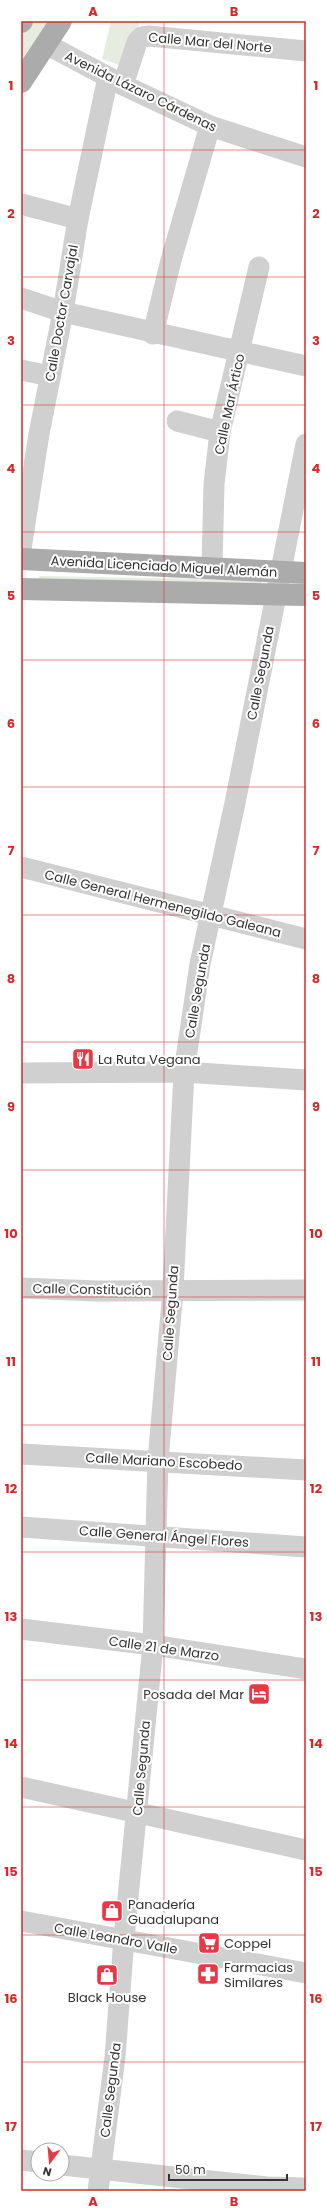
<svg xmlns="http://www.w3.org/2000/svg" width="327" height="2212" viewBox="0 0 327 2212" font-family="Poppins,sans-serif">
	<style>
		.green { fill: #e6ecdf }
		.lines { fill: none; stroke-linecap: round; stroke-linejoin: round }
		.minor { stroke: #d0d0d0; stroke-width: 21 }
		.major { stroke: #ababab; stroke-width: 22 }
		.grid { fill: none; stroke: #d62828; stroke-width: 1; stroke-opacity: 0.55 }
		.labels { text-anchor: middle; stroke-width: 4; stroke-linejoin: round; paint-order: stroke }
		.street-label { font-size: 13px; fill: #333; stroke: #fff }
		.poi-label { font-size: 13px; fill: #333; stroke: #fff; text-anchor: start }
		.neatline { fill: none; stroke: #d62828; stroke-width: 1.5 }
		.grid-label { font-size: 13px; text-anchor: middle; font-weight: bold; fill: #d62828 }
	</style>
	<rect width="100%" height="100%" fill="#fff"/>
	<g class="green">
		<polygon points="30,21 57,21 21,75 21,35"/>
		<polygon points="111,21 140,21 125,67 102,59"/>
		<polygon points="40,576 261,580 262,589 35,581"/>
	</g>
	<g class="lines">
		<g class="minor">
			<polyline points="46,44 123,85 210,126 306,157"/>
			<polyline points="123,85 137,42 142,37 149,36 306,51"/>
			<polyline points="21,204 78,219"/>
			<polyline points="21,298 63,312 306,366"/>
			<polyline points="153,334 171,260 210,126"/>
			<polyline points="21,370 50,376"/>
			<polyline points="177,421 220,432"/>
			<polyline points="21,549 39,434 63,312 78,219 108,77"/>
			<polyline points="212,567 214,484 220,432 259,267"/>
			<polyline points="21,867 306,939"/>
			<polyline points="21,1073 184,1072 306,1080"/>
			<polyline points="21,1288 97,1291 306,1290"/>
			<polyline points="21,1454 306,1470"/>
			<polyline points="21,1527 306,1547"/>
			<polyline points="21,1629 153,1645 306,1669"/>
			<polyline points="21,1787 306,1850"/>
			<polyline points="21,1921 306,1973"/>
			<polyline points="21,2160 38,2162"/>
			<polyline points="62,2165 267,2187 306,2188"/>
			<polyline points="98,2191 115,2057 124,1938 153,1645 158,1460 173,1290 184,1072 200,964 235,803 306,444"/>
		</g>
		<g class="major">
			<polyline points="21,22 22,21"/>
			<polyline points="21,82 61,21"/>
			<polyline points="21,559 306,573"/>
			<polyline points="21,589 306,595"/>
		</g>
	</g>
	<path class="grid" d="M164,21V2191M21,150H306M21,277H306M21,405H306M21,532H306M21,660H306M21,787H306M21,915H306M21,1042H306M21,1170H306M21,1297H306M21,1425H306M21,1552H306M21,1680H306M21,1807H306M21,1935H306M21,2062H306"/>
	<defs>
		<g id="restaurant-square" transform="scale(1.15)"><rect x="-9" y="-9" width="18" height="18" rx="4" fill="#e63946" stroke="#fff"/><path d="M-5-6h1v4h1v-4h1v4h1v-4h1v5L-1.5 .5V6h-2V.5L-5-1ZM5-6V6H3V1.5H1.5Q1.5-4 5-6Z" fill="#fff"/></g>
		<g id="hotel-square" transform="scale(1.15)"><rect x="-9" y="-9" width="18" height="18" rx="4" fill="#e63946" stroke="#fff"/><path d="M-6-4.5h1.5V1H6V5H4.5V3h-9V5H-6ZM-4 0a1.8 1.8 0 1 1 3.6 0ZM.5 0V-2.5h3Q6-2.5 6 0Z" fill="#fff"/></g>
		<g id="shop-square" transform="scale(1.15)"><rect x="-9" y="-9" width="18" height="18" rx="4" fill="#e63946" stroke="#fff"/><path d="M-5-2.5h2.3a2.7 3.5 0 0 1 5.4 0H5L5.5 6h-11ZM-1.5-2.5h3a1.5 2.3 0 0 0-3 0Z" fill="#fff"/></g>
		<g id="supermarket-square" transform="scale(1.15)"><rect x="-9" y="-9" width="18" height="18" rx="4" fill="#e63946" stroke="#fff"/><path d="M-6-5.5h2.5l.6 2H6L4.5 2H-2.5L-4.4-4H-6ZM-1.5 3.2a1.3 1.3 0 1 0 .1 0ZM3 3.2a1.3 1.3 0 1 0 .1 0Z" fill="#fff"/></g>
		<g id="pharmacy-square" transform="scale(1.15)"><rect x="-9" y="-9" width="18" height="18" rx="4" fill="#e63946" stroke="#fff"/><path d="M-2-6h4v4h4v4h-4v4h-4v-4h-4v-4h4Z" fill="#fff"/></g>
	</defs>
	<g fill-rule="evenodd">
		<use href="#restaurant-square" x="83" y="1059"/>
		<use href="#hotel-square" x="259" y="1694"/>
		<use href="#shop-square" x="112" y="1911"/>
		<use href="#supermarket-square" x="209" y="1943"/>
		<use href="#pharmacy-square" x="208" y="1974"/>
		<use href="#shop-square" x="107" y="1975"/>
	</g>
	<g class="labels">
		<g class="street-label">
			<text transform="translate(210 42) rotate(5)" y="5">Calle Mar del Norte</text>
			<text transform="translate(141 91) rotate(26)" y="5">Avenida Lázaro Cárdenas</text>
			<text transform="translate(61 313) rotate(-80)" y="5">Calle Doctor Carvajal</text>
			<text transform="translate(229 404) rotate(-78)" y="5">Calle Mar Ártico</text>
			<text transform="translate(164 566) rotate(3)" y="5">Avenida Licenciado Miguel Alemán</text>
			<text transform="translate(260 673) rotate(-79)" y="5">Calle Segunda</text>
			<text transform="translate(163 903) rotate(14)" y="5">Calle General Hermenegildo Galeana</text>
			<text transform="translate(197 991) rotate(-80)" y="5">Calle Segunda</text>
			<text transform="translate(92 1289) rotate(1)" y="5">Calle Constitución</text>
			<text transform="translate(170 1313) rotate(-86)" y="5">Calle Segunda</text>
			<text transform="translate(164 1461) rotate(3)" y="5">Calle Mariano Escobedo</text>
			<text transform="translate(164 1536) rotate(4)" y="5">Calle General Ángel Flores</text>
			<text transform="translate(164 1648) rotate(8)" y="5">Calle 21 de Marzo</text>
			<text transform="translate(141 1768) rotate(-85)" y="5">Calle Segunda</text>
			<text transform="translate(116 1938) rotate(10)" y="5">Calle Leandro Valle</text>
			<text transform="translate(110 2090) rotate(-83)" y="5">Calle Segunda</text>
		</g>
		<g class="poi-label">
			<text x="98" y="1064">La Ruta Vegana</text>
			<text x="244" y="1699" text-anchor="end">Posada del Mar</text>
			<text x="128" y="1909">Panadería<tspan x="128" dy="15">Guadalupana</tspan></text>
			<text x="224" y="1948">Coppel</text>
			<text x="224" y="1972">Farmacias<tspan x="224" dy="15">Similares</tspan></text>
			<text x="107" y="2002" text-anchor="middle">Black House</text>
		</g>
	</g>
	<rect width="327" height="2212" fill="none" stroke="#ffffff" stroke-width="44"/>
	<g transform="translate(50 2162) rotate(196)"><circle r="19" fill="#ffffff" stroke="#adadad"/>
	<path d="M0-3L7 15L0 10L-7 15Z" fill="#e63946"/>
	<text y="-6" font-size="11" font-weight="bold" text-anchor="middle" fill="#333333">N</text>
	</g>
	<path d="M169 2174v6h118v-6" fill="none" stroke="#333333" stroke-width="2"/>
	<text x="175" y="2174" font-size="12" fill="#333333" stroke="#ffffff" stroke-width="3" paint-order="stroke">50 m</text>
	<rect x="22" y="22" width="283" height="2168" class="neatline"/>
	<g class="grid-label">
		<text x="93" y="16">A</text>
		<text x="234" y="16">B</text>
		<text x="11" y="90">1</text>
		<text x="316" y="90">1</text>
		<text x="11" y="218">2</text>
		<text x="316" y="218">2</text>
		<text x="11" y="345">3</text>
		<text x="316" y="345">3</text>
		<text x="11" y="473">4</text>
		<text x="316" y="473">4</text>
		<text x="11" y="600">5</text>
		<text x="316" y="600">5</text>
		<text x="11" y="728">6</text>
		<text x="316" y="728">6</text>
		<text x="11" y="855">7</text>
		<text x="316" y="855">7</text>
		<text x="11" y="983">8</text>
		<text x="316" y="983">8</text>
		<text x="11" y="1111">9</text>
		<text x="316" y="1111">9</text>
		<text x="11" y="1238">10</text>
		<text x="316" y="1238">10</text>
		<text x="11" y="1366">11</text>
		<text x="316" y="1366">11</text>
		<text x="11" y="1493">12</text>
		<text x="316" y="1493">12</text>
		<text x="11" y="1621">13</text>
		<text x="316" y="1621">13</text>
		<text x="11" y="1748">14</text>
		<text x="316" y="1748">14</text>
		<text x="11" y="1876">15</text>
		<text x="316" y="1876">15</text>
		<text x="11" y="2003">16</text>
		<text x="316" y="2003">16</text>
		<text x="11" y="2131">17</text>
		<text x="316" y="2131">17</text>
		<text x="93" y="2206">A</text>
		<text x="234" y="2206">B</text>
	</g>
</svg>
